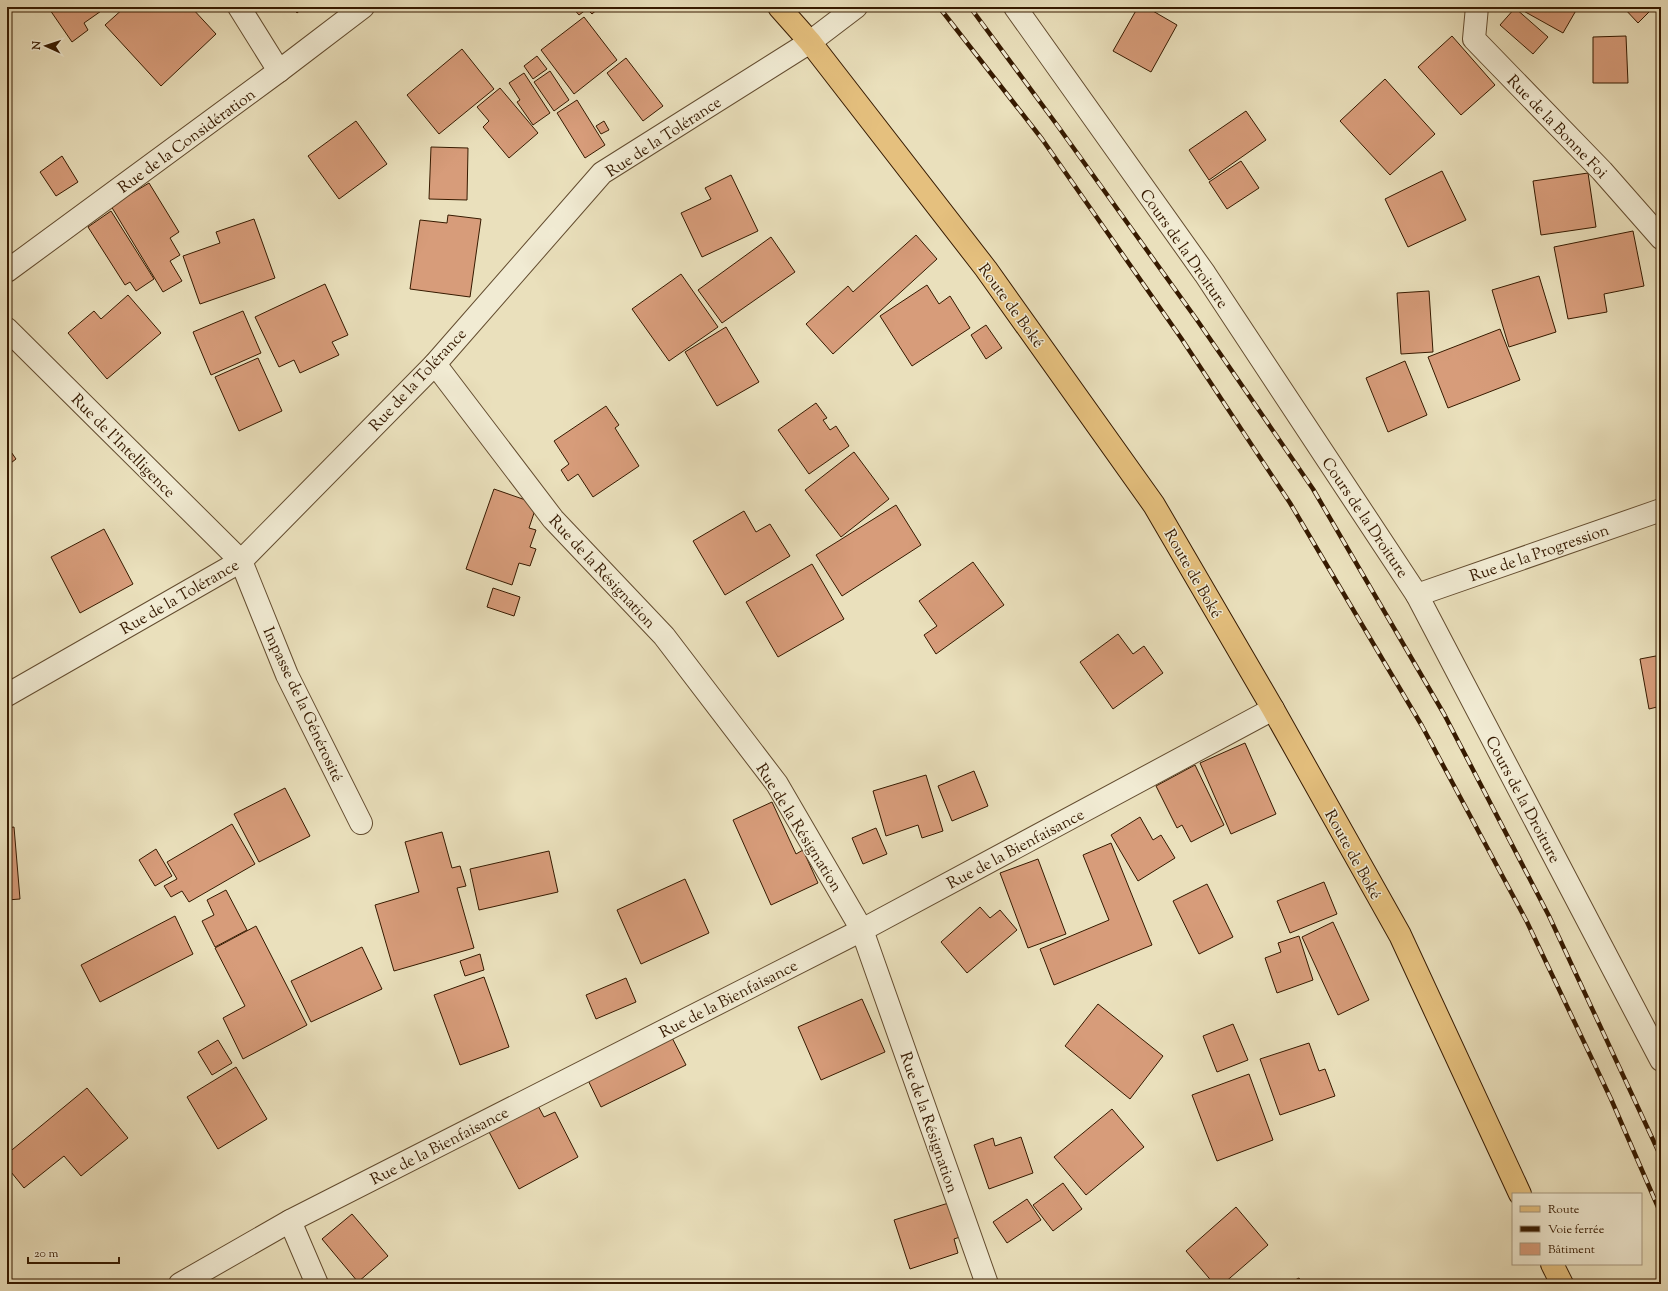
<svg xmlns="http://www.w3.org/2000/svg" width="1668" height="1291" viewBox="0 0 1668 1291" font-family="'Sorts Mill Goudy',serif">
	<style>
		.building { fill: #d79c7a; stroke: #361a00 }
		.lines { fill: none; stroke-linecap: round; stroke-linejoin: round }
		.minor-casing { stroke: #634c2f; stroke-width: 24 }
		.tertiary-casing { stroke: #634c2f; stroke-width: 24 }
		.primary-casing { stroke: #361a00; stroke-width: 24 }
		.minor { stroke: #f1ebd3; stroke-width: 22 }
		.tertiary { stroke: #f1ebd3; stroke-width: 22 }
		.primary { stroke: #e5c07e; stroke-width: 22 }
		.rail-casing { stroke: #361a00; stroke-width: 4.5 }
		.rail { stroke: #f1ebd3; stroke-width: 3; stroke-dasharray: 9; stroke-linecap: butt }
		.labels { text-anchor: middle; stroke-width: 3; stroke-linejoin: round; paint-order: stroke }
		.street-label { font-size: 16px; fill: #361a00; stroke: #f1ebd3 }
	</style>
	<rect width="100%" height="100%" fill="#eae0bc"/>
	<filter id="stains"><feTurbulence type="fractalNoise" baseFrequency=".005" numOctaves="4"/><feColorMatrix values="0 0 0 0 .2 0 0 0 0 .09 0 0 0 0 .02 0 0 0 .5 -.17"/></filter>
	<radialGradient id="worn" r=".72"><stop offset=".6" stop-color="#630" stop-opacity="0"/><stop offset="1" stop-color="#630" stop-opacity=".3"/></radialGradient>
	<g class="building">
		<polygon points="55,7 103,7 104,9 84,23 88,30 72,42 50,10"/>
		<polygon points="125,7 191,7 216,34 161,86 105,25"/>
		<polygon points="292,7 304,7 297,13"/>
		<polygon points="572,7 600,7 592,14 587,9 579,15"/>
		<polygon points="1138,7 1146,7 1177,25 1151,72 1113,51"/>
		<polygon points="1521,7 1578,7 1563,33 1520,9"/>
		<polygon points="1623,7 1654,7 1638,23"/>
		<polygon points="1515,8 1548,37 1533,54 1500,25"/>
		<polygon points="584,17 617,60 574,94 541,50"/>
		<polygon points="1452,36 1495,85 1461,115 1418,67"/>
		<polygon points="1626,36 1628,83 1593,83 1593,37"/>
		<polygon points="462,49 494,89 439,134 407,95"/>
		<polygon points="537,56 547,69 533,79 524,66"/>
		<polygon points="626,58 663,106 643,121 607,73"/>
		<polygon points="550,71 569,100 554,111 534,82"/>
		<polygon points="524,73 550,113 533,125 517,102 520,100 509,83"/>
		<polygon points="1385,79 1435,134 1390,175 1340,121"/>
		<polygon points="500,88 538,133 509,158 483,127 489,121 477,107"/>
		<polygon points="577,100 605,145 585,158 557,113"/>
		<polygon points="1246,111 1266,140 1209,180 1189,150"/>
		<polygon points="356,121 387,164 339,199 308,156"/>
		<polygon points="604,121 609,130 601,134 596,126"/>
		<polygon points="431,147 468,148 467,200 429,199"/>
		<polygon points="62,156 78,182 56,196 40,172"/>
		<polygon points="1241,161 1259,188 1227,209 1209,182"/>
		<polygon points="1442,171 1466,220 1408,247 1385,199"/>
		<polygon points="1588,173 1596,227 1541,235 1533,181"/>
		<polygon points="731,175 758,231 702,257 681,213 711,199 705,188"/>
		<polygon points="149,183 179,232 170,238 180,255 170,261 182,281 163,292 111,206"/>
		<polygon points="111,211 154,279 136,291 130,282 125,285 88,227"/>
		<polygon points="448,215 481,219 470,297 410,289 420,220 447,223"/>
		<polygon points="254,219 275,278 200,304 183,256 220,243 216,232"/>
		<polygon points="1633,231 1644,286 1604,294 1607,312 1568,319 1554,247"/>
		<polygon points="916,235 937,259 833,354 806,324 848,286 853,292"/>
		<polygon points="771,237 795,272 722,323 698,290"/>
		<polygon points="681,274 718,327 669,361 632,309"/>
		<polygon points="1539,276 1556,332 1509,347 1492,290"/>
		<polygon points="325,284 348,335 332,342 339,355 300,373 294,360 279,367 255,317"/>
		<polygon points="927,285 939,304 950,296 970,328 912,366 880,316"/>
		<polygon points="1429,291 1433,352 1401,354 1397,293"/>
		<polygon points="128,295 161,333 107,379 68,333 94,311 101,319"/>
		<polygon points="243,311 261,353 211,375 193,332"/>
		<polygon points="986,325 1002,348 986,359 971,335"/>
		<polygon points="726,327 759,382 717,406 685,352"/>
		<polygon points="1500,329 1520,380 1448,408 1428,357"/>
		<polygon points="258,358 282,411 239,431 215,377"/>
		<polygon points="1405,361 1427,415 1388,432 1366,378"/>
		<polygon points="816,403 827,418 823,420 830,430 836,426 849,446 809,474 778,430"/>
		<polygon points="606,406 619,425 615,428 639,466 593,497 578,474 568,481 561,470 569,464 554,441"/>
		<polygon points="7,446 16,459 7,466"/>
		<polygon points="854,452 889,499 841,537 805,490"/>
		<polygon points="494,489 537,504 529,528 536,530 530,547 536,549 530,566 519,563 512,585 466,569"/>
		<polygon points="896,505 921,545 842,596 816,555"/>
		<polygon points="744,511 756,532 770,524 790,556 725,595 693,541"/>
		<polygon points="104,529 133,584 80,613 51,557"/>
		<polygon points="973,562 1004,605 936,654 924,635 937,626 919,601"/>
		<polygon points="812,564 844,619 778,657 746,602"/>
		<polygon points="493,588 520,597 514,616 487,607"/>
		<polygon points="1118,634 1133,654 1144,646 1163,673 1113,709 1080,662"/>
		<polygon points="1661,655 1661,706 1649,709 1640,659"/>
		<polygon points="1245,743 1276,814 1231,834 1200,763"/>
		<polygon points="1195,765 1224,825 1191,842 1182,825 1177,828 1156,786"/>
		<polygon points="974,771 988,806 952,821 938,786"/>
		<polygon points="926,775 943,831 922,838 918,825 886,836 873,791"/>
		<polygon points="285,788 310,836 259,862 234,814"/>
		<polygon points="772,802 796,854 803,850 818,883 771,905 733,820"/>
		<polygon points="1140,817 1153,840 1161,835 1175,858 1138,881 1111,835"/>
		<polygon points="232,824 255,864 189,902 182,891 171,897 164,886 177,879 167,862"/>
		<polygon points="14,827 20,899 7,900 7,828"/>
		<polygon points="876,828 887,854 863,864 852,838"/>
		<polygon points="442,832 452,868 460,866 466,886 457,888 474,948 394,971 375,905 419,892 405,842"/>
		<polygon points="1111,843 1152,945 1054,985 1040,949 1109,920 1083,855"/>
		<polygon points="156,849 172,876 155,886 139,860"/>
		<polygon points="549,851 558,892 479,910 470,869"/>
		<polygon points="1038,859 1066,934 1028,948 1000,873"/>
		<polygon points="685,879 709,933 641,964 617,910"/>
		<polygon points="1324,882 1337,914 1290,933 1277,901"/>
		<polygon points="1207,884 1233,937 1199,954 1173,901"/>
		<polygon points="226,890 247,930 215,947 202,921 214,915 207,900"/>
		<polygon points="980,907 990,918 1000,910 1017,930 967,973 941,942"/>
		<polygon points="175,916 193,954 100,1002 81,965"/>
		<polygon points="1333,922 1369,1000 1338,1015 1302,937"/>
		<polygon points="256,926 307,1025 243,1059 223,1018 245,1006 215,948"/>
		<polygon points="1299,936 1313,980 1277,993 1265,958 1281,952 1278,943"/>
		<polygon points="362,947 382,989 311,1022 291,981"/>
		<polygon points="480,954 484,970 465,976 460,961"/>
		<polygon points="484,977 509,1047 460,1065 434,995"/>
		<polygon points="626,978 636,1002 596,1019 586,995"/>
		<polygon points="862,999 885,1052 821,1080 798,1027"/>
		<polygon points="1098,1004 1163,1056 1130,1099 1065,1046"/>
		<polygon points="1233,1024 1248,1060 1217,1072 1203,1036"/>
		<polygon points="668,1030 686,1065 601,1107 584,1072"/>
		<polygon points="218,1040 232,1063 212,1075 198,1052"/>
		<polygon points="1309,1043 1319,1071 1325,1069 1335,1096 1280,1115 1260,1059"/>
		<polygon points="236,1067 267,1119 218,1149 187,1097"/>
		<polygon points="1249,1074 1273,1140 1217,1161 1192,1095"/>
		<polygon points="87,1088 128,1138 81,1176 64,1156 24,1188 7,1167 7,1154"/>
		<polygon points="537,1104 544,1117 555,1112 578,1157 519,1189 488,1130"/>
		<polygon points="1112,1109 1144,1147 1086,1195 1054,1157"/>
		<polygon points="1021,1137 1033,1173 989,1189 974,1145 993,1138 995,1146"/>
		<polygon points="1063,1183 1082,1209 1053,1231 1033,1205"/>
		<polygon points="1027,1199 1041,1220 1007,1243 993,1222"/>
		<polygon points="955,1201 966,1235 954,1239 958,1253 910,1269 894,1220"/>
		<polygon points="1236,1207 1268,1245 1223,1284 1214,1284 1186,1251"/>
		<polygon points="352,1214 388,1256 358,1282 322,1239"/>
		<polygon points="1299,1278 1303,1284 1287,1284"/>
	</g>
	<g class="lines">
		<g class="minor-casing">
			<g id="minor">
				<polyline points="239,7 279,71"/>
				<polyline points="1015,7 1205,274 1417,595 1661,1060"/>
				<polyline points="1477,7 1474,39 1602,171 1661,238"/>
				<polyline points="7,271 279,71 363,7"/>
				<polyline points="7,329 241,561 287,675 361,823"/>
				<polyline points="435,364 553,519 664,636 777,784 862,930 987,1284"/>
				<polyline points="1417,595 1661,510"/>
				<polyline points="7,695 241,561 435,364 602,173 810,42"/>
				<polyline points="290,1221 317,1284"/>
				<polyline points="180,1284 290,1221 862,930 1273,709"/>
			</g>
		</g>
		<g class="tertiary-casing">
			<polyline id="tertiary" points="810,42 856,7"/>
		</g>
		<g class="primary-casing">
			<g id="primary">
				<polyline points="779,7 810,42 986,269 1154,505 1273,709 1400,935 1520,1194"/>
				<polyline points="1552,1264 1562,1284"/>
			</g>
		</g>
		<use href="#minor" class="minor"/>
		<use href="#tertiary" class="tertiary"/>
		<use href="#primary" class="primary"/>
		<g class="rail-casing">
			<g id="rail">
				<polyline points="939,7 1042,139 1181,338 1290,503 1422,726 1527,922 1611,1099 1661,1214"/>
				<polyline points="970,7 1057,125 1197,320 1313,489 1444,714 1549,916 1661,1157"/>
			</g>
		</g>
		<use href="#rail" class="rail"/>
	</g>
	<g class="labels">
		<g class="street-label">
			<text transform="translate(1558 126) rotate(46)" y="6">Rue de la Bonne Foi</text>
			<text transform="translate(663 136) rotate(-33)" y="6">Rue de la Tolérance</text>
			<text transform="translate(186 140) rotate(-36)" y="6">Rue de la Considération</text>
			<text transform="translate(1185 248) rotate(55)" y="6">Cours de la Droiture</text>
			<text transform="translate(1012 305) rotate(54)" y="6">Route de Boké</text>
			<text transform="translate(417 379) rotate(-47)" y="6">Rue de la Tolérance</text>
			<text transform="translate(124 445) rotate(45)" y="6">Rue de l'Intelligence</text>
			<text transform="translate(1366 517) rotate(56)" y="6">Cours de la Droiture</text>
			<text transform="translate(1539 552) rotate(-19)" y="6">Rue de la Progression</text>
			<text transform="translate(603 571) rotate(47)" y="6">Rue de la Résignation</text>
			<text transform="translate(1194 573) rotate(60)" y="6">Route de Boké</text>
			<text transform="translate(179 596) rotate(-30)" y="6">Rue de la Tolérance</text>
			<text transform="translate(304 704) rotate(65)" y="6">Impasse de la Générosité</text>
			<text transform="translate(1524 799) rotate(62)" y="6">Cours de la Droiture</text>
			<text transform="translate(800 827) rotate(58)" y="6">Rue de la Résignation</text>
			<text transform="translate(1015 848) rotate(-28)" y="6">Rue de la Bienfaisance</text>
			<text transform="translate(1354 854) rotate(61)" y="6">Route de Boké</text>
			<text transform="translate(728 998) rotate(-27)" y="6">Rue de la Bienfaisance</text>
			<text transform="translate(930 1122) rotate(71)" y="6">Rue de la Résignation</text>
			<text transform="translate(439 1145) rotate(-27)" y="6">Rue de la Bienfaisance</text>
		</g>
	</g>
	<rect width="1668" height="1291" fill="none" stroke="#eae0bc" stroke-width="24"/>
	<rect x="8" y="8" width="1652" height="1275" fill="none" stroke="#361a00" stroke-width="2"/>
	<rect x="12" y="12" width="1644" height="1267" fill="none" stroke="#361a00"/>
	<rect x="1512" y="1193" width="130" height="72" fill="#f1ebd3" stroke="#a6977f"/>
	<rect x="1520" y="1206" width="20" height="6" fill="#e5c07e" stroke="#a6977f"/>
	<text x="1548" y="1213" font-size="12" fill="#361a00">Route</text>
	<rect x="1520" y="1226" width="20" height="6" fill="#361a00" stroke="#a6977f"/>
	<text x="1548" y="1233" font-size="12" fill="#361a00">Voie ferrée</text>
	<rect x="1520" y="1243" width="20" height="12" fill="#d79c7a" stroke="#a6977f"/>
	<text x="1548" y="1253" font-size="12" fill="#361a00">Bâtiment</text>
	<g transform="translate(46 46) rotate(273)" stroke="#f1ebd3" stroke-width="3" paint-order="stroke">
	<path d="M0-3L7 15L0 10L-7 15Z" fill="#361a00"/>
	<text y="-6" font-size="11" font-weight="bold" text-anchor="middle" fill="#361a00">N</text>
	</g>
	<path d="M28 1257v6h91v-6" fill="none" stroke="#361a00" stroke-width="2"/>
	<text x="34" y="1257" font-size="12" fill="#361a00" stroke="#f1ebd3" stroke-width="3" paint-order="stroke">20 m</text>
	<rect width="100%" height="100%" filter="url(#stains)"/>
	<rect width="100%" height="100%" fill="url(#worn)"/>
</svg>
